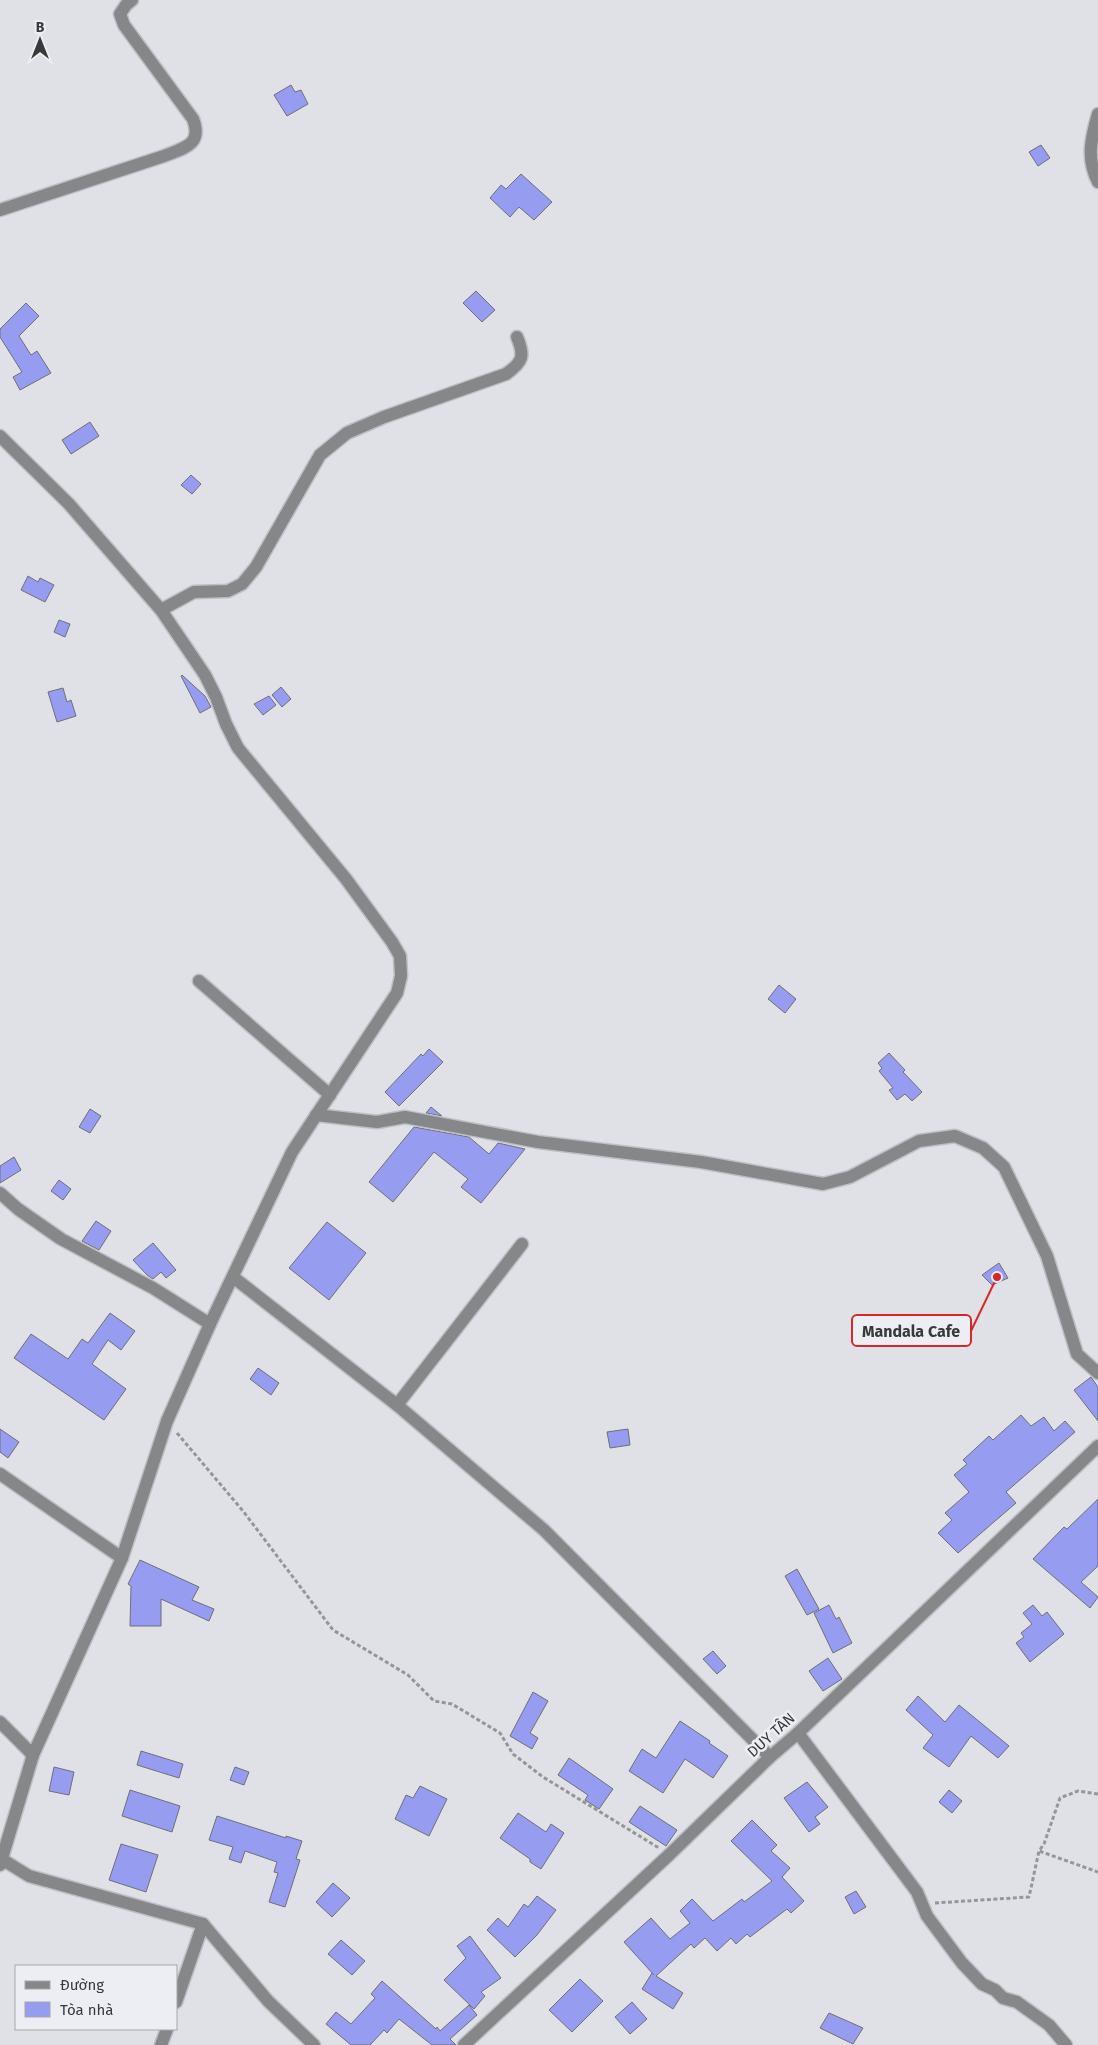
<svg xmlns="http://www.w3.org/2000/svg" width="1098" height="2045" viewBox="0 0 1098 2045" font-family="'Fira Sans',sans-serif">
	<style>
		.building { fill: #969cf0; stroke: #6f7075 }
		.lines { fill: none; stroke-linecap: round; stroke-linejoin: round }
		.minor-casing { stroke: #bebfc4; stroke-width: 15 }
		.path { stroke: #959699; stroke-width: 3; stroke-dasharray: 4 2.5; stroke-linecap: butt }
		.minor { stroke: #858788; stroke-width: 12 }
		.labels { text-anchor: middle; stroke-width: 5; stroke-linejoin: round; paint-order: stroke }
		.street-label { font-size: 15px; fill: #38393b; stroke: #edeef3 }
		.leader { fill: none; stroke: #d62828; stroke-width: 2 }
		.callout-dot { fill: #d62828; stroke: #edeef3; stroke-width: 2 }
		.callout { fill: #edeef3; stroke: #d62828; stroke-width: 2 }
		.callout-label { font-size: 16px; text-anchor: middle; font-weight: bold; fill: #38393b }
	</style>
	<rect width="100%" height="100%" fill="#e0e1e6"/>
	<g class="building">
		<polygon points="291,85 295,92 301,90 308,104 287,116 274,95"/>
		<polygon points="1041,145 1050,158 1038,166 1029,152"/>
		<polygon points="521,174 552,202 534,220 519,207 510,217 490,198 501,185 506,189"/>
		<polygon points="476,291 495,310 482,322 463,303"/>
		<polygon points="26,303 39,316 19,336 31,355 37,351 51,373 20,390 13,377 22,372 0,337 0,329"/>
		<polygon points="90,422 99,436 71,454 62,440"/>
		<polygon points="191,475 201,484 192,494 181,485"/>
		<polygon points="28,576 38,582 40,578 54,585 45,602 21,590"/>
		<polygon points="59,620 70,624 65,637 54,632"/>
		<polygon points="182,675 205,696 211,707 200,713 181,676"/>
		<polygon points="281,687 291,699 282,707 272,695"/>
		<polygon points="63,688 67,702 71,700 76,716 57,722 48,692"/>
		<polygon points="269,696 276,705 263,715 254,704"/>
		<polygon points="779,985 796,999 785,1013 768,999"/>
		<polygon points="429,1049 443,1062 399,1106 385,1092 421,1054 423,1056"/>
		<polygon points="889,1053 905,1070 903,1072 922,1092 912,1101 905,1094 897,1100 889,1090 893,1088 879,1071 882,1068 878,1063"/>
		<polygon points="431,1107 442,1116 426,1113"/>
		<polygon points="90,1109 101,1116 90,1133 79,1127"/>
		<polygon points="414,1127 469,1137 489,1154 498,1143 525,1149 481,1203 461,1187 468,1179 434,1152 393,1202 369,1182"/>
		<polygon points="14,1157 21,1170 0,1183 0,1166"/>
		<polygon points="59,1180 71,1189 63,1200 51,1191"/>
		<polygon points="96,1221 111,1231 99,1250 82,1241"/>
		<polygon points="327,1222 366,1253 329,1300 289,1268"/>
		<polygon points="153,1243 176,1270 166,1278 161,1272 153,1279 147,1275 133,1260"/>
		<polygon points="999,1263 1008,1278 992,1285 982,1275"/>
		<polygon points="110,1313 135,1331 121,1350 108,1340 92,1364 126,1389 104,1420 14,1358 31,1334 68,1359 82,1339 88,1343"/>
		<polygon points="258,1368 279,1383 271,1395 250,1379"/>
		<polygon points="1091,1377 1098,1387 1098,1421 1074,1390"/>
		<polygon points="1021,1415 1031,1426 1044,1417 1054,1431 1065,1421 1075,1432 1006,1492 1016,1503 958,1553 938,1533 952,1520 945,1513 969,1492 954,1475 967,1464 963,1460 989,1436 993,1440"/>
		<polygon points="0,1429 19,1442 8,1458 0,1452"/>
		<polygon points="628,1429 630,1445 610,1448 607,1432"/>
		<polygon points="1098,1499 1098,1566 1081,1582 1098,1597 1090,1608 1033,1559 1064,1527 1067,1529"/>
		<polygon points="140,1560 199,1587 192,1600 214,1609 209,1621 161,1599 161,1626 130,1626 131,1586 128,1584"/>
		<polygon points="797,1569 819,1609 807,1615 785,1576"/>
		<polygon points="829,1605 836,1619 839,1617 852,1643 833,1653 814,1613"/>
		<polygon points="1033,1605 1042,1616 1047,1612 1064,1634 1030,1662 1016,1643 1024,1637 1021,1633 1032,1624 1023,1613"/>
		<polygon points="713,1651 726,1666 717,1674 703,1659"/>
		<polygon points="828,1658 842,1679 823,1691 809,1671"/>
		<polygon points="533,1692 548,1701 530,1733 538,1738 532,1749 510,1736"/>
		<polygon points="918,1696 945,1722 959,1705 1009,1746 998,1758 971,1736 949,1767 923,1748 933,1735 906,1710"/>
		<polygon points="680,1721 710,1741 709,1743 728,1756 713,1778 685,1759 663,1793 629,1771 642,1749 656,1758"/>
		<polygon points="141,1751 183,1764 179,1778 137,1765"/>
		<polygon points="569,1758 613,1789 599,1809 585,1800 588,1795 558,1775"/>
		<polygon points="54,1767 74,1772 69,1795 49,1791"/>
		<polygon points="235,1767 249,1772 244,1785 230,1780"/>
		<polygon points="807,1782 828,1807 815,1817 820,1824 809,1832 784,1798"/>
		<polygon points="420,1786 447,1799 429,1836 395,1819 406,1795 413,1798"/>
		<polygon points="130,1790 180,1806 172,1832 122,1816"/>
		<polygon points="949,1790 962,1801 952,1813 939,1802"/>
		<polygon points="640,1806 677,1830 666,1846 629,1822"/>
		<polygon points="518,1813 546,1832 551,1824 564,1833 541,1869 530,1862 530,1859 500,1838"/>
		<polygon points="217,1816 286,1838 286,1836 302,1841 296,1859 300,1860 285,1907 269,1902 278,1873 274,1872 277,1862 245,1851 241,1863 229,1859 233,1847 209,1840"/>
		<polygon points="752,1820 777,1845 771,1851 790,1868 782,1877 804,1901 791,1913 787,1909 750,1937 747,1934 736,1944 731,1938 717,1951 705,1938 694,1948 691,1944 656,1976 683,1993 673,2009 642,1989 652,1973 654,1975 624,1942 651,1918 670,1939 690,1923 680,1911 692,1899 713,1921 742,1899 744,1902 772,1881 731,1841"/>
		<polygon points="121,1844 158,1855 146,1892 109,1880"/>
		<polygon points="333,1883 350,1898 332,1917 316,1902"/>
		<polygon points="856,1891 866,1907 854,1914 845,1897"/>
		<polygon points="537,1896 556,1910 537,1935 515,1957 487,1930 498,1918 508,1927 524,1904 528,1907"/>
		<polygon points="470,1936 501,1978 481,1992 485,1996 474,2009 444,1980 466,1958 457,1946"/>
		<polygon points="341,1940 365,1961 352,1975 328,1954"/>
		<polygon points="580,1979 603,2001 572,2032 549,2010"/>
		<polygon points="382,1981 436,2029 437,2027 440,2031 469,2005 477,2015 450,2039 456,2045 432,2045 399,2019 387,2033 384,2030 370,2045 351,2045 326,2024 336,2012 351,2024 375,1998 371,1994"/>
		<polygon points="632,2002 647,2019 630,2034 615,2017"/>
		<polygon points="829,2013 863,2028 853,2044 820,2028"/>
	</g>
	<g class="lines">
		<g class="minor-casing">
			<g id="minor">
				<path d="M1098,114C1091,138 1086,159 1098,182"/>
				<path d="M0,210L164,156C184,148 203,145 193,119L124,25L120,14L126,5L132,0"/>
				<polyline points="0,436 69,504 161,610 205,675 216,697 226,724 238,748 346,879 392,942 400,956 401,976 397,993 292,1152 210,1324 167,1421 122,1558 33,1755 0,1865"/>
				<path d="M161,610L194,592L228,591L242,584L256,567L320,455L347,433L384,417L506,374C523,362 525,356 517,337"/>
				<polyline points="199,981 330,1095"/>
				<polyline points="316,1115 377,1122 405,1117 538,1142 701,1162 823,1184 850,1177 919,1141 955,1136 983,1148 1004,1167 1047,1256 1077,1354 1098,1373"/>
				<polyline points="0,1193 18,1209 61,1239 153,1288 210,1324"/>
				<polyline points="233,1277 397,1405 544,1530 770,1757"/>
				<polyline points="397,1405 522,1244"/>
				<polyline points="0,1474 122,1558"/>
				<polyline points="0,1722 33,1755"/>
				<polyline points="798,1733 917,1892 927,1916 962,1963 982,1984 995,1990 1003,1998 1017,2002 1049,2025 1066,2045"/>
				<polyline points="0,1858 29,1876 203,1924 268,2001 314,2045"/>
				<polyline points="176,2002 203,1924"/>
				<polyline points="161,2045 167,2029"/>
				<polyline points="464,2045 670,1854 770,1757 798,1733 1098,1446"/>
			</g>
		</g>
		<g class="path">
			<polyline points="177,1433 243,1511 333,1630 408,1675 434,1701 452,1704 500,1733 513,1754 543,1777 659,1848"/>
			<polyline points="1098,1794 1078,1791 1060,1798 1044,1844 1039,1851 1098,1872"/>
			<polyline points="935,1903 1029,1897 1039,1851"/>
		</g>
		<use href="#minor" class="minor"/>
	</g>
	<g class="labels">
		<g class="street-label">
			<text transform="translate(771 1735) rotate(-42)" y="5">DUY TÂN</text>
		</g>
	</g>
	<path class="leader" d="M997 1277L971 1331"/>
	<circle class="callout-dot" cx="997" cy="1277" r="5"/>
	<rect class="callout" x="852" y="1315" width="119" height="31" rx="5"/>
	<g class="callout-label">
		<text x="911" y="1337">Mandala Cafe</text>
	</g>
	<rect x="15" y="1965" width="162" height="65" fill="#edeef3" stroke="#a5a6a9"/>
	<rect x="25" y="1981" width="25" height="8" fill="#858788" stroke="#a5a6a9"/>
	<text x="60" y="1990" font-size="15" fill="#38393b">Đường</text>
	<rect x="25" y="2002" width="25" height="15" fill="#969cf0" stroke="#a5a6a9"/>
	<text x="60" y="2015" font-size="15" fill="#38393b">Tòa nhà</text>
	<g transform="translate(40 40)" stroke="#edeef3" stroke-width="4" paint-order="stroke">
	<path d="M0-4L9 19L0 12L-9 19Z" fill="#38393b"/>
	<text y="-8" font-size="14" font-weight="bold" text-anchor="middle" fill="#38393b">B</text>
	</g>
</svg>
